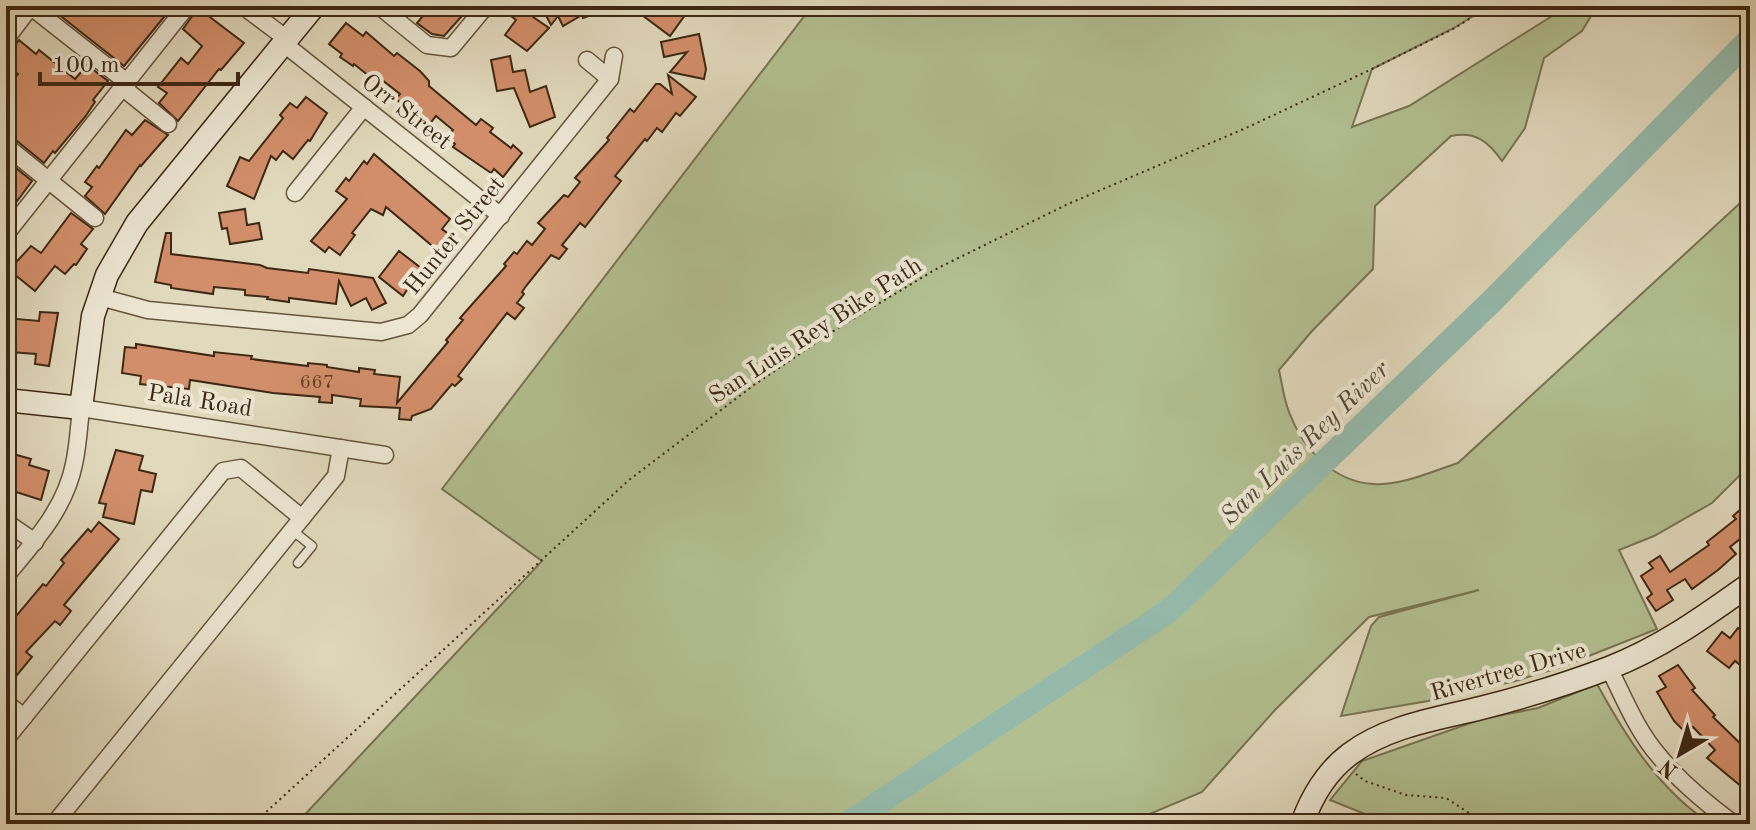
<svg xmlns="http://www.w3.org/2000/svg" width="1756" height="830" viewBox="0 0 1756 830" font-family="'Old Standard TT',serif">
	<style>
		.green { fill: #b2bf91; stroke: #787452; stroke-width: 2 }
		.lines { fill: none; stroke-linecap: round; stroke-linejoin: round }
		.river { stroke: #95baac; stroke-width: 24 }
		.building { fill: #d28e6a; stroke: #3d2813; stroke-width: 2 }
		.lane-casing { stroke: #66543d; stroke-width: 11 }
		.street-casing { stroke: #66543d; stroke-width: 19 }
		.secondary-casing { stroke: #3d2813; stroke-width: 25 }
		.path { stroke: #3d2813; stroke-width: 2; stroke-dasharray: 2 4; stroke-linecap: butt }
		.lane { stroke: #ece6d3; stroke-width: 8 }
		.street { stroke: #ece6d3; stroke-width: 16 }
		.secondary { stroke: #ece6d3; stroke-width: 22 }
		.labels { text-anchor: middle; stroke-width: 8; stroke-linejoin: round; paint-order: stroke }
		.number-label { font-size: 20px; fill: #624229 }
		.street-label { font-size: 24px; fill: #3d2813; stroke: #ece6d3 }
		.water-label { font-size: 26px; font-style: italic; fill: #534c39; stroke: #ece6d3 }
	</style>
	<rect width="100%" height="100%" fill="#e1d9bc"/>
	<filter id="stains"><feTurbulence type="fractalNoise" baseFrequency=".0025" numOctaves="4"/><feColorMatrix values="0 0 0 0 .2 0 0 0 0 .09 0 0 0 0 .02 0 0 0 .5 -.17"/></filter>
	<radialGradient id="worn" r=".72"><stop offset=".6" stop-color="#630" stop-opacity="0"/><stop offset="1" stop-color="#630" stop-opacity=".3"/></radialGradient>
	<g class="green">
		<path d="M812,6H1489L1454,28L1372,69L1352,127L1409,106L1568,6H1597L1582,31L1544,58L1525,128L1502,161C1488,141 1475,131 1451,136L1375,206L1373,269L1312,331L1279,370C1282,384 1284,399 1289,412C1303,449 1333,482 1374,484C1401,486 1433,471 1458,463L1738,205L1750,189V465L1712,503L1654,536L1619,550L1657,629L1561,667L1512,682L1467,690L1428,701L1341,716L1371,626L1379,617L1479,590L1369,617L1275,710L1202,792L1126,824H296L542,561L442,489Z"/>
		<path d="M1597,684C1626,737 1659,790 1711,824H1390L1330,800L1362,761L1482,719L1538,708Z"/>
	</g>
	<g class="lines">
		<polyline class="river" points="847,824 1170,610 1492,301 1750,39"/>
	</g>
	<g class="building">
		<polygon points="48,6 61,6 70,13 76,6 173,6 124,66"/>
		<polygon points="431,6 471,6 444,36 432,34 417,23"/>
		<polygon points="517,6 549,28 527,51 505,35 516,20 510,15"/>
		<polygon points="541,6 612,6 612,8 583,18 582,15 563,26 558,16 551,25"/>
		<polygon points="630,6 681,6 688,11 670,36"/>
		<polygon points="198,8 244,43 221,70 219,69 178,121 159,103 167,93 158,87 181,58 188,64 202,46 183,29"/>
		<polygon points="346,23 363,36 366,32 394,56 397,53 420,71 429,81 429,86 476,125 481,119 493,128 490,132 511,148 513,145 522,153 503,177 494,169 491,173 453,147 455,144 447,137 453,130 436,116 428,126 396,99 400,94 382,80 379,84 354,64 353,66 340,57 342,54 329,44"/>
		<polygon points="699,34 706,69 704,79 670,72 687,52 664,57 661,42"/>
		<polygon points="19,40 36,54 39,50 75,79 87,65 108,81 93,100 95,102 85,117 55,153 53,151 44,163 6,132 6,90 18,74 6,65 6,57"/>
		<polygon points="510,56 513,72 525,70 530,92 546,86 555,117 530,127 514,88 497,91 491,60"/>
		<polygon points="668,75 696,97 680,116 676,113 662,132 657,128 647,141 645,139 615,176 621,181 585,227 580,223 562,245 567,249 559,259 551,255 526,286 522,292 524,294 517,303 524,308 515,319 507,313 458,376 462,379 455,386 452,384 431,409 412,416 411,420 399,419 400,408 360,406 361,399 332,395 332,403 319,402 320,397 273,393 190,380 189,389 140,384 141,376 122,373 125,347 136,348 136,344 214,356 214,352 252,356 251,359 308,366 308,363 327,365 327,367 359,372 359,368 375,370 374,374 400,377 397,403 448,342 446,340 463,320 460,318 506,266 504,264 514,252 517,254 527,241 532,245 545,229 538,223 564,195 568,197 580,182 575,178 609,140 607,138 630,109 634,112 656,84 660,84 672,94"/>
		<polygon points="306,97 327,113 310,141 308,140 293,159 283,151 276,160 271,156 254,199 227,186 240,157 249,161 283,118 280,115 290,103 297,108"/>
		<polygon points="145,120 168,135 141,166 140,165 105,214 85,196 92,187 85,182 97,166 99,168 126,130 132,135"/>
		<polygon points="374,154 450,219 442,229 455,239 443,255 386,207 383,215 371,209 352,233 355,235 340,255 329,247 325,252 311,241 347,199 336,191 346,178 349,181 364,161 367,164"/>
		<polygon points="11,164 32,181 6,216 6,170"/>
		<polygon points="245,209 247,225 259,223 262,239 230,244 227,228 222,229 219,213"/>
		<polygon points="71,213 93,229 81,244 87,249 76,265 74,264 65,274 55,266 35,291 9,270 31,246 41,253"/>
		<polygon points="166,233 171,233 171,254 260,265 267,268 308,273 309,269 373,278 386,303 372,310 366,298 351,306 339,281 336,304 289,298 289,302 267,299 268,297 245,295 245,290 214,287 213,294 171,288 171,285 155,282"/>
		<polygon points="399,251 421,268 403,296 379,277"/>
		<polygon points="40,312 58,313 49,366 35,364 36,354 10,352 11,349 6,348 6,318 39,321"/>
		<polygon points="116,450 143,456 139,470 156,474 152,492 141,490 134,524 103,517 106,504 99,503"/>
		<polygon points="6,452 31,459 29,465 49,471 41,500 10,490 13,478 6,477"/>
		<polygon points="1750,501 1750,531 1730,547 1736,554 1718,570 1692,589 1685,579 1667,590 1673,600 1656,611 1647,598 1652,594 1641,576 1653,568 1649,563 1660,556 1670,572 1709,545 1707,542 1736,519 1733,516"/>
		<polygon points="99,522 119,539 64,605 71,611 60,625 55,621 26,652 32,657 12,681 6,676 6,628 43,584 46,586 64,563 61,560 88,529 91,532"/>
		<polygon points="1738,628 1750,638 1750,673 1735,661 1729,668 1707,651 1722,632 1730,638"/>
		<polygon points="1678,665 1695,688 1692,690 1715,715 1713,717 1750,753 1750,776 1742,787 1707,758 1715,750 1693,727 1686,733 1674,721 1657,692 1666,687 1659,676"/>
	</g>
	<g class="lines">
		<g class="lane-casing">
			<polyline id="lane" points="293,531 312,546 298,563"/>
		</g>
		<g class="street-casing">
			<g id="street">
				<polyline points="30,6 128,83"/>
				<polyline points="243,6 287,39"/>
				<polyline points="379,6 427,45 451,48 486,6"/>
				<polyline points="6,39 31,6"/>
				<polyline points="283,43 501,216"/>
				<polyline points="587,60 610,79"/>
				<polyline points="122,87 168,124"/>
				<polyline points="6,146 95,218"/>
				<polyline points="295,193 364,107"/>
				<polyline points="6,234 187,6"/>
				<polyline points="100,297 148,310 381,332 408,325 420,315 610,79 614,56"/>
				<polyline points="6,522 35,542"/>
				<path d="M6,576C34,542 65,509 74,464C78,446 79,426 81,408L385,455"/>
				<path d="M1609,668C1624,698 1637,731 1659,756C1680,782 1707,804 1734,824"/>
				<polyline points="6,703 24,717"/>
				<polyline points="6,739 223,471 241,468 302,518"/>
				<polyline points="54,824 336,476 341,448"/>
			</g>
		</g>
		<g class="secondary-casing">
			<g id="secondary">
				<polyline points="6,400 81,408 93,316 107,275 137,223 314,6"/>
				<path d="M1302,824C1311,798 1327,771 1350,754C1387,726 1437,719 1481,708C1524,697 1567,684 1609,668C1661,648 1705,616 1750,584"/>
			</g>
		</g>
		<g class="path">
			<polyline points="1356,774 1365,781 1406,795 1446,798 1486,824"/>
			<polyline points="253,824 629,480 754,385 838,328 938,268 1068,204 1246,128 1372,69 1455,28 1489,6"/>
		</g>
		<use href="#lane" class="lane"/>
		<use href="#street" class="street"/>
		<use href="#secondary" class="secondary"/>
	</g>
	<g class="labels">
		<g class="number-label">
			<text x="317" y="388">667</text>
		</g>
		<g class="street-label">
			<text transform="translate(407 111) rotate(38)" y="8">Orr Street</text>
			<text transform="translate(454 235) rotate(-51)" y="8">Hunter Street</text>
			<text transform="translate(815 330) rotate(-33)" y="8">San Luis Rey Bike Path</text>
			<text transform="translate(200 400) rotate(9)" y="8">Pala Road</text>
			<text transform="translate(1508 671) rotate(-16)" y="8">Rivertree Drive</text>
		</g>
		<g class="water-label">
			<text transform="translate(1304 442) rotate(-44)" y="9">San Luis Rey River</text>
		</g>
	</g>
	<rect width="1756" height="830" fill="none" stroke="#e1d9bc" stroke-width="32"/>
	<rect x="8" y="8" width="1740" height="814" fill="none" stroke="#3d2813" stroke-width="4"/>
	<rect x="16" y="16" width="1724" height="798" fill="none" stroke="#3d2813" stroke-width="2"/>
	<g transform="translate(1680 754) rotate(218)" stroke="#ece6d3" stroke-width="6" paint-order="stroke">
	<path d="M0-6L14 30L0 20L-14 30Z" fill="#3d2813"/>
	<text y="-12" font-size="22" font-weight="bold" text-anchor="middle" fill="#3d2813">N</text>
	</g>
	<path d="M40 72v12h198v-12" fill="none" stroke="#3d2813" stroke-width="4"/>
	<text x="52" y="72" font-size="24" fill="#3d2813" stroke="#ece6d3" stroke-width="6" paint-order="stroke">100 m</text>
	<rect width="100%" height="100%" filter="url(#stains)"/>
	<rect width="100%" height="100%" fill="url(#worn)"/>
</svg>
